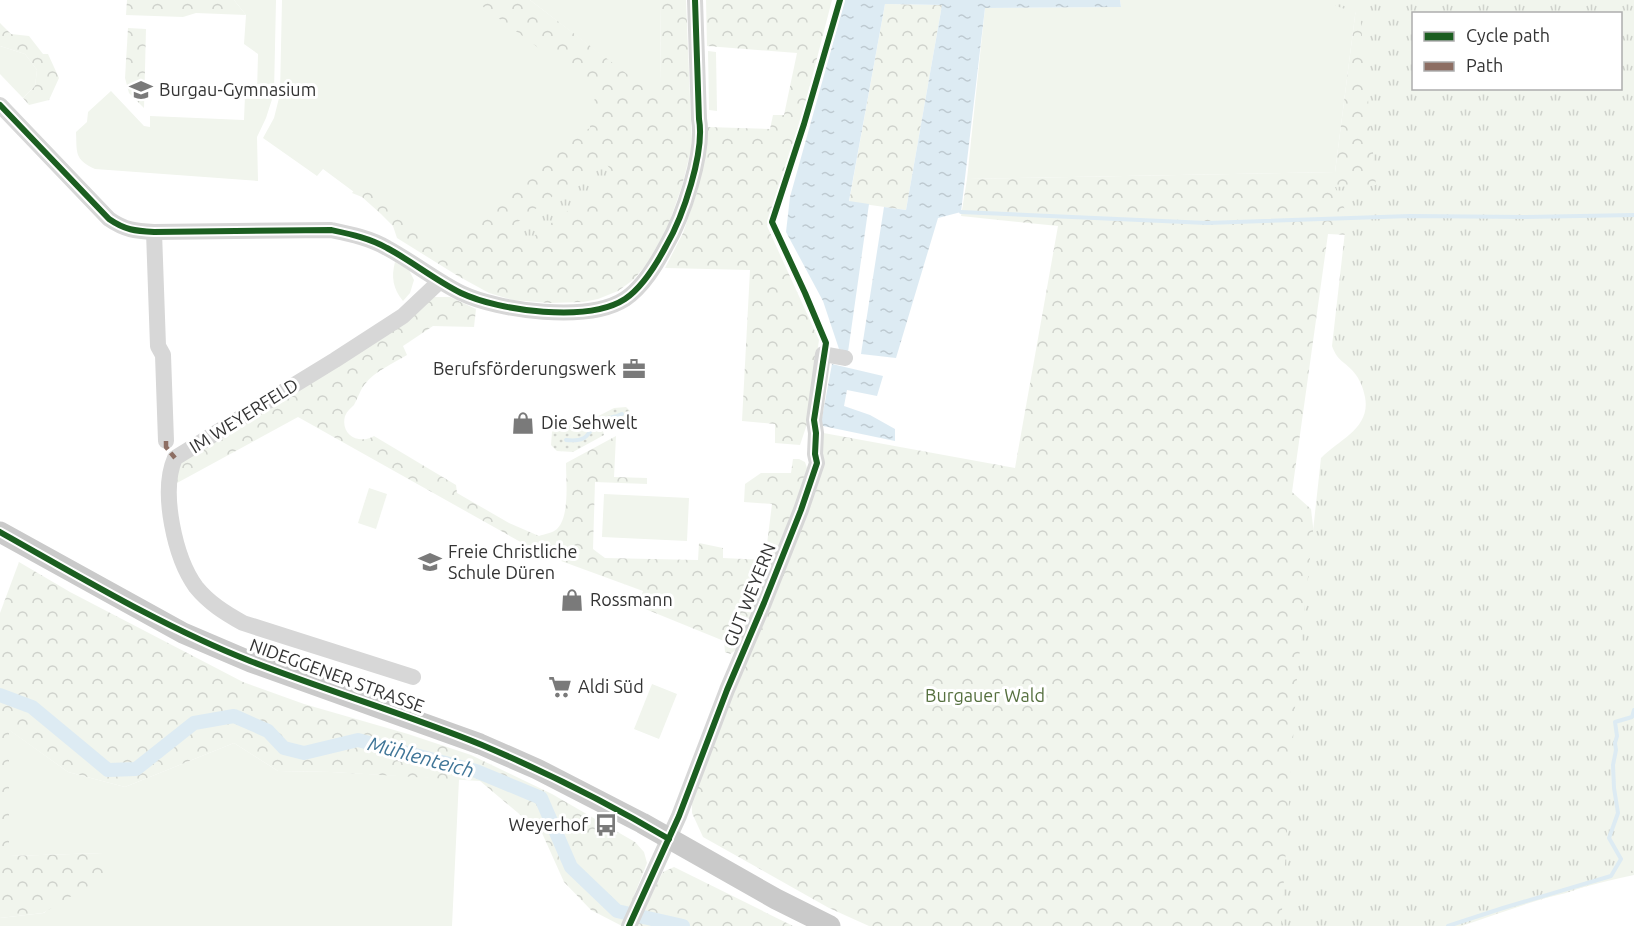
<svg xmlns="http://www.w3.org/2000/svg" width="1634" height="926" viewBox="0 0 1634 926" font-family="Ubuntu,sans-serif">
	<style>
		.grass { fill: #f1f5ed }
		.forest { fill: url(#forest-crowns) }
		.park { fill: url(#park-tufts); fill-rule: evenodd }
		.garden { fill: url(#garden-dots) }
		.water { fill: url(#water-ripples) }
		.lines { fill: none; stroke-linecap: round; stroke-linejoin: round }
		.stream { stroke: #ddebf3; stroke-width: 4 }
		.canal { stroke: #ddebf3; stroke-width: 14 }
		.minor { stroke: #d7d7d7; stroke-width: 16 }
		.major { stroke: #cacaca; stroke-width: 21 }
		.quiet { stroke: #8d6e63; stroke-width: 4.5; stroke-dasharray: 9 4.5; stroke-linecap: butt }
		.cycleway-casing { stroke: #fff; stroke-width: 10 }
		.cycleway { stroke: #1b5e20; stroke-width: 6 }
		.labels { text-anchor: middle; stroke-width: 6; stroke-linejoin: round; paint-order: stroke }
		.poi-label { font-size: 18px; fill: #333; stroke: #fff; text-anchor: start }
		.street-label { font-size: 18px; fill: #333; stroke: #fff }
		.park-label { font-size: 18px; fill: #56703f; stroke: #fff }
		.water-label { font-size: 20px; font-style: italic; fill: #3f7597; stroke: #fff }
	</style>
	<defs>
		<pattern id="forest-crowns" width="20" height="18" patternUnits="userSpaceOnUse" patternTransform="scale(1.5)"><rect width="20" height="18" fill="#f1f5ed"/><path d="M2 6a3 3 0 1 1 6 0M12 15a3 3 0 1 1 6 0" fill="none" stroke="#cfd2cc"/></pattern>
		<pattern id="park-tufts" width="24" height="20" patternUnits="userSpaceOnUse" patternTransform="scale(1.5)"><rect width="24" height="20" fill="#f1f5ed"/><path d="M3 7l-1-3M5 7V3M7 7l1-3M15 17l-1-3M17 17v-4M19 17l1-3" fill="none" stroke="#cfd2cc"/></pattern>
		<pattern id="garden-dots" width="8" height="8" patternUnits="userSpaceOnUse" patternTransform="scale(1.5)"><rect width="8" height="8" fill="#f1f5ed"/><path d="M2 2h.1M6 6h.1" fill="none" stroke="#cfd2cc" stroke-width="1.8" stroke-linecap="round"/></pattern>
		<pattern id="water-ripples" width="26" height="14" patternUnits="userSpaceOnUse" patternTransform="scale(1.5)"><rect width="26" height="14" fill="#ddebf3"/><path d="M2 4q2-2 4 0t4 0M15 11q2-2 4 0t4 0" fill="none" stroke="#becad1"/></pattern>
	</defs>
	<rect width="100%" height="100%" fill="#fff"/>
	<g class="grass">
		<path d="M234,0H276L274,93L266,118L257,137L258,181L95,169C74,159 77,153 76,132L87,122L88,112L111,91L144,126L150,127V116L244,120L245,95L257,92L258,54L244,44L246,15Z"/>
		<polygon points="282,0 480,0 644,122 457,267 361,185 354,192 323,169 317,176 263,138 274,118 280,94"/>
		<polygon points="530,0 660,0 661,85 652,94"/>
		<polygon points="1120,0 1357,0 1335,172 967,179 985,8 1121,7"/>
		<polygon points="0,46 25,54 37,70 35,86 23,98 0,74"/>
		<polygon points="708,51 716,52 717,111 709,110"/>
		<path d="M395,262L409,270L414,280L410,293L403,301C393,289 391,277 395,262Z"/>
		<polygon points="369,488 387,494 376,529 358,523"/>
		<polygon points="604,494 689,498 687,541 602,537"/>
		<polygon points="652,684 677,694 659,739 634,729"/>
		<polygon points="8,729 68,772 125,787 234,743 278,771 331,772 459,779 452,926 0,926 0,918 44,913 103,853 9,856"/>
	</g>
	<g class="forest">
		<polygon points="127,0 234,0 246,15 196,13 183,17 126,15"/>
		<polygon points="474,0 530,0 652,93 661,84 660,0 686,0 692,146 682,186 668,226 647,264 633,280 618,291 598,299 583,302 549,303 513,300 489,293 458,276 397,238 393,226 381,214 362,197 352,193 360,183 447,255 508,186 554,148 590,128 591,107 598,92"/>
		<polygon points="706,0 832,0 789,167 767,226 819,340 807,424 800,445 775,443 775,424 742,421 750,270 665,268 683,233 697,192 707,127 770,129 773,115 784,115 797,53 707,46"/>
		<path d="M1357,0H1418L1414,14V88L1634,249L1328,234L1292,492L1311,509L1314,535L1634,661V875C1576,887 1518,906 1462,926H869L829,908L703,837L692,813V791L769,604L818,432L1015,468L1058,226L961,216L967,179L1335,172Z"/>
		<polygon points="885,4 942,5 906,210 849,202"/>
		<polygon points="0,23 11,34 29,36 43,54 48,54 59,78 49,100 29,105 23,98 35,86 37,70 25,54 0,46"/>
		<polygon points="128,28 146,29 144,108 129,93 125,78"/>
		<path d="M434,297H450L476,309L474,327L433,326L403,346L407,355C394,363 375,371 365,384C360,390 358,398 354,405C351,408 347,411 345,416C340,435 359,445 374,436L456,485L457,493L509,523L539,536C544,534 553,533 557,529C570,516 566,481 566,463L616,436L614,477L647,478V484L595,482L593,549L605,558L698,560L699,543L723,548V558L765,560L772,504L744,502L745,484L761,473H791L793,459H799L805,462L807,468L791,516L736,650L730,654L725,652L724,641L638,606L643,591L542,554L298,417L177,483V465Z"/>
		<polygon points="19,562 70,592 243,682 304,704 408,734 471,755 552,794 635,842 644,852 647,863 622,926 591,910 564,882 542,833 480,781 331,772 278,771 234,743 125,787 68,772 9,730 9,856 103,853 112,872 43,913 0,918 0,613"/>
		<polygon points="674,867 793,926 635,926 663,872"/>
	</g>
	<g class="park">
		<path d="M1318,0H1634V870L1566,893L1525,903L1459,926H1281L1297,677L1321,458C1340,439 1371,428 1365,397C1363,388 1361,382 1356,375C1347,362 1338,363 1332,346L1347,214L1335,187L1376,185L1360,14ZM1414,14H1620V88H1414Z"/>
		<polygon points="603,159 615,176 523,244 511,227"/>
	</g>
	<polygon class="garden" points="626,407 630,411 630,417 603,431 604,435 573,452 557,451 551,445 552,432 560,424 581,425 614,408"/>
	<g class="water">
		<polygon points="845,0 1120,0 1121,7 985,8 961,212 938,218 896,358 861,354 884,207 906,210 942,5 885,4 849,201 869,204 848,352 839,349 823,301 786,232 790,197"/>
		<polygon points="832,364 883,376 877,396 847,390 844,406 870,415 895,429 895,441 823,426 821,423"/>
	</g>
	<g class="lines">
		<g class="stream">
			<polyline points="961,212 1207,223 1410,216 1526,217 1634,215"/>
			<path d="M566,440C594,443 585,428 603,420C609,417 615,418 622,414"/>
			<polyline points="1448,926 1503,908 1611,876 1621,859 1609,838 1618,813 1614,788 1613,765 1616,750 1615,743 1617,736 1615,722 1632,717 1634,710"/>
		</g>
		<polyline class="canal" points="0,695 32,707 108,770 136,769 194,723 234,716 268,731 284,748 304,753 358,740 476,771 541,798 571,867 617,911 683,926"/>
		<g class="minor">
			<path d="M0,105L109,219C125,230 135,231 154,232L331,230C350,234 370,238 387,248C413,262 435,280 461,293C499,311 588,323 625,299C643,287 656,265 666,246C683,217 705,152 699,119L695,0"/>
			<polyline points="154,232 158,346 163,355 166,441"/>
			<path d="M413,677L243,623C225,613 209,603 196,587C175,558 160,492 175,458L335,360L403,316L439,282"/>
			<polyline points="629,926 679,816 727,690 764,603 801,510 817,463 815,454 816,433 814,420 823,354 845,358"/>
		</g>
		<polyline class="major" points="0,532 183,633 251,662 480,744 537,769 642,823 776,899 830,926"/>
		<polyline class="quiet" points="166,441 166,447 175,458"/>
		<g class="cycleway-casing">
			<g id="cycleway">
				<path d="M0,105L109,219C125,230 135,231 154,232L331,230C350,234 370,238 387,248C413,262 435,280 461,293C499,311 588,323 625,299C643,287 656,265 666,246C683,217 705,152 699,119L695,0"/>
				<path d="M0,532C82,578 163,627 250,661C327,691 406,714 482,745C546,772 608,803 669,839"/>
				<polyline points="629,926 679,816 727,690 764,603 801,510 817,463 815,454 816,433 814,420 826,343 805,293 772,222 804,124 840,0"/>
			</g>
		</g>
		<use href="#cycleway" class="cycleway"/>
	</g>
	<defs>
		<g id="school-bare" transform="scale(1.8)"><path d="M0-5L7-2L0 1L-7-2ZM-4 1L0 2.5L4 1V4Q0 6-4 4Z" fill="#7a7a7a" stroke="#fff" stroke-width="2.5" paint-order="stroke"/></g>
		<g id="office-bare" transform="scale(1.8)"><path d="M-6-3h4V-5.5h4V-3h4V5H-6ZM-1-4.5V-3h2v-1.5ZM-6 0V1H6V0Z" fill="#7a7a7a" stroke="#fff" stroke-width="2.5" paint-order="stroke"/></g>
		<g id="shop-bare" transform="scale(1.8)"><path d="M-5-2.5h2.3a2.7 3.5 0 0 1 5.4 0H5L5.5 6h-11ZM-1.5-2.5h3a1.5 2.3 0 0 0-3 0Z" fill="#7a7a7a" stroke="#fff" stroke-width="2.5" paint-order="stroke"/></g>
		<g id="supermarket-bare" transform="scale(1.8)"><path d="M-6-5.5h2.5l.6 2H6L4.5 2H-2.5L-4.4-4H-6ZM-1.5 3.2a1.3 1.3 0 1 0 .1 0ZM3 3.2a1.3 1.3 0 1 0 .1 0Z" fill="#7a7a7a" stroke="#fff" stroke-width="2.5" paint-order="stroke"/></g>
		<g id="bus-bare" transform="scale(1.8)"><path d="M-5-6H5V4H4V6H2V4H-2V6H-4V4H-5ZM-3.5-4V0h7V-4ZM-3.5 1.2v1.5H-2V1.2ZM2 1.2v1.5H3.5V1.2Z" fill="#7a7a7a" stroke="#fff" stroke-width="2.5" paint-order="stroke"/></g>
	</defs>
	<g fill-rule="evenodd">
		<use href="#school-bare" x="141" y="90"/>
		<use href="#office-bare" x="634" y="369"/>
		<use href="#shop-bare" x="523" y="423"/>
		<use href="#school-bare" x="430" y="562"/>
		<use href="#shop-bare" x="572" y="600"/>
		<use href="#supermarket-bare" x="560" y="687"/>
		<use href="#bus-bare" x="606" y="825"/>
	</g>
	<g class="labels">
		<g class="poi-label">
			<text x="159" y="96">Burgau-Gymnasium</text>
			<text x="616" y="375" text-anchor="end">Berufsförderungswerk</text>
			<text x="541" y="429">Die Sehwelt</text>
			<text x="448" y="558">Freie Christliche<tspan x="448" dy="21">Schule Düren</tspan></text>
			<text x="590" y="606">Rossmann</text>
			<text x="578" y="693">Aldi Süd</text>
			<text x="588" y="831" text-anchor="end">Weyerhof</text>
		</g>
		<g class="street-label">
			<text transform="translate(244 416) rotate(-32)" y="6">IM WEYERFELD</text>
			<text transform="translate(750 595) rotate(-68)" y="6">GUT WEYERN</text>
			<text transform="translate(337 676) rotate(20)" y="6">NIDEGGENER STRASSE</text>
		</g>
		<g class="park-label">
			<text x="985" y="702">Burgauer Wald</text>
		</g>
		<g class="water-label">
			<text transform="translate(421 757) rotate(15)" y="7">Mühlenteich</text>
		</g>
	</g>
	<rect x="1412" y="12" width="210" height="78" fill="#ffffff" stroke="#adadad" stroke-width="1.5"/>
	<rect x="1424" y="32" width="30" height="9" fill="#1b5e20" stroke="#adadad" stroke-width="1.5"/>
	<text x="1466" y="42" font-size="18" fill="#333333">Cycle path</text>
	<rect x="1424" y="62" width="30" height="9" fill="#8d6e63" stroke="#adadad" stroke-width="1.5"/>
	<text x="1466" y="72" font-size="18" fill="#333333">Path</text>
</svg>
